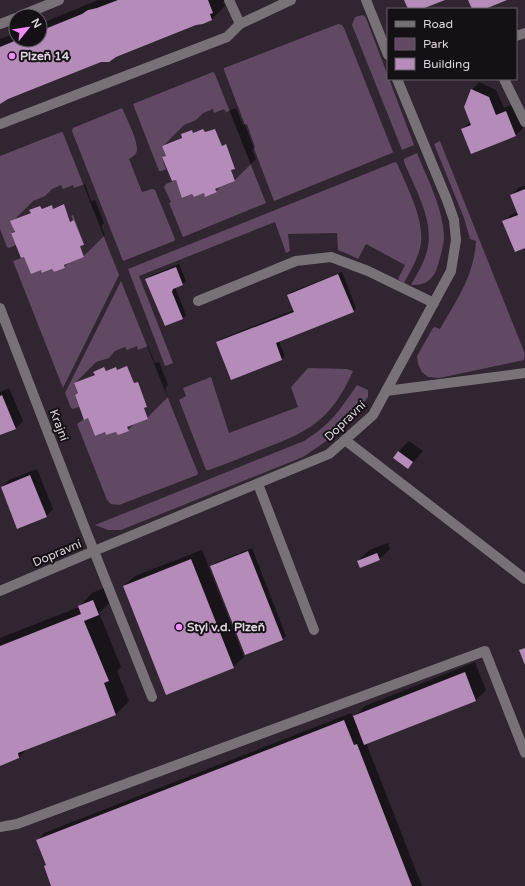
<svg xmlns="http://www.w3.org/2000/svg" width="525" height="886" viewBox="0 0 525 886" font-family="'Varela Round',sans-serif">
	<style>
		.green { fill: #614963 }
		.shadow { fill: #0007; fill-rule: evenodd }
		.building { fill: #b58bb9 }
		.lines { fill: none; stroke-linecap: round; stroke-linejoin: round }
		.minor { stroke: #787278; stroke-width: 10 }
		.poi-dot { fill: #ee8cf8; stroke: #151015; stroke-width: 1.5 }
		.labels { text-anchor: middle; stroke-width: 4; stroke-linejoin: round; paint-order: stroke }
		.poi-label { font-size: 12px; font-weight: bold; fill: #ded6de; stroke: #151015; text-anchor: start }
		.street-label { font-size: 12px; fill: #ded6de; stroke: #151015 }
	</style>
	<rect width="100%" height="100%" fill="#302531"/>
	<g class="green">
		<polygon points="363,15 366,18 414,145 402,150 352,25 355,17"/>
		<polygon points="338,24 342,25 344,28 393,152 392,153 274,201 224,70 224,68"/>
		<polygon points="213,72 215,74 266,203 183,237 169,203 171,202 164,187 166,184 176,180 183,198 192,194 194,197 204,193 205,196 216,192 215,189 235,181 231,170 234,169 225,144 222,146 215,129 205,132 203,129 193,133 192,130 181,134 182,138 162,146 166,156 162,158 166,169 162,171 159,171 133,104"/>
		<path d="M122,108C126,117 138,141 137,150C137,154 133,157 129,159L142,192L152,189L155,190L175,239L174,241L123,261L72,131L73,128Z"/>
		<polygon points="61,132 63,133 119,275 63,388 13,261 24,257 41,270 43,273 52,269 54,272 65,268 64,265 84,257 80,246 83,245 74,220 70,222 63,204 53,209 52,205 42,209 40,206 30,210 31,213 11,221 15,232 11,233 16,245 9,248 7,247 0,229 0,156"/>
		<path d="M440,141L525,354L524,360L439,378L428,377L422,372L418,364L417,356L433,328L435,327L440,329C457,299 474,276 476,241L470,239L464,218L434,144Z"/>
		<path d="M417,153C427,178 444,210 444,238C443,248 440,258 437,268C433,280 424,286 411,285C417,274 424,263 427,251C435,221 415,189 404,162V159Z"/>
		<path d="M395,162L397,163C406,186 424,217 421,243C419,257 411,270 404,283L398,279L405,265L366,244L358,259L348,254L338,250L337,233L288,234L290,251L286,253L275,222L139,276L173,363L165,366L128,269Z"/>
		<polygon points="121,281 198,473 197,475 119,505 111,504 107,500 77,424 84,419 88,418 95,436 105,432 106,435 116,432 128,431 127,427 148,419 144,408 147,407 138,383 134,383 117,370 116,367 106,371 104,367 93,372 95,375 74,383 78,393 75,395 79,407 73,409 71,408 65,393"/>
		<path d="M308,368L347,369L353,371C346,387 337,403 325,415C307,433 283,441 260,450C243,457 226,464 209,470H206L179,400L186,396L183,388L211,377L229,433L298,407L291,387Z"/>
		<path d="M357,385L368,390V397L351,419L338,433L303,457L121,530H108L95,525L304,441C331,424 339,411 357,385Z"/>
	</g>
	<g class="shadow">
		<polygon points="98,0 225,0 223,2 225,6 212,19 196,24 101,61 7,98 0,103 0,39 16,33 16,40 40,40 40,24"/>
		<polygon points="479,82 496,90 504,108 513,104 523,128 516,135 463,129 471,121 472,90"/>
		<polygon points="236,108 243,125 247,124 255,147 252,150 256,159 235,180 222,185 216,191 205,192 176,179 164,158 166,155 163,146 184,125 196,120 203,113 213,109 214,113 224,109 226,112"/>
		<path d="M85,184L91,201L95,200L104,223L101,226L105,235L84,256L71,261L64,267L42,268L25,255L12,233L15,230L12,222L33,201L45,196L52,189L61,185L63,189L73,185L74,188ZM73,215L84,244L83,245L71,216Z"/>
		<polygon points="525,186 525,247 504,222 511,215 518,212 511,196 518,188"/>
		<polygon points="179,264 186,281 183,284 175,287 186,315 183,318 147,279 150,276"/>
		<polygon points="342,272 356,308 353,311 279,341 285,356 282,359 232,379 217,342 221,339 294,310 288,295 291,292"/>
		<polygon points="137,346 138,350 148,346 155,363 159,362 168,385 165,388 168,397 147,418 135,423 128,430 105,431 89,417 76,395 79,392 75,383 96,362 109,358 115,351 125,347 127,350"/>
		<polygon points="9,388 23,421 16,428 0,434 0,392"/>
		<polygon points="409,441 423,451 408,468 398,452"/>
		<polygon points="37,469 53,509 46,517 2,487 9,480"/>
		<polygon points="388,543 390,549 380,559 358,561 369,550"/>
		<polygon points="252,548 286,636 283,639 211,566 215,563"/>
		<polygon points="202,550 244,657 233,667 124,586 135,576"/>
		<polygon points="106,587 111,601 99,613 121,667 117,671 129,701 116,714 27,749 19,757 0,765 0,638 79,607 92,593"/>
		<polygon points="475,662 486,690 476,700 366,743 422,886 52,886 47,865 37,841 44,833 351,713 353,718 365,706"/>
	</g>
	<g class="building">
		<polygon points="118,0 208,0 213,13 210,14 212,20 203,24 196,25 116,57 109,62 101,62 8,99 0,104 0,47 17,40 40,40 40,31 82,14 88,10 97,8"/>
		<polygon points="404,0 445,0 422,9 408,9"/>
		<polygon points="468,0 507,0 485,9 472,9"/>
		<polygon points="471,89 489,97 496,115 506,111 516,136 471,154 461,129 471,125 464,107"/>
		<polygon points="203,129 205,132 215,129 222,146 226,144 235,169 231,170 235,181 215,189 217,192 205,197 204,193 194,197 192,194 182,198 176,180 172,181 162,157 166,156 162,146 182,138 181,134 192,130 193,133"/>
		<polygon points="525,189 525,248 515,252 502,221 518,215 510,195"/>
		<polygon points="64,204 70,222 74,220 84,245 80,246 84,257 64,265 65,268 54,272 52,269 42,273 41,270 31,274 24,257 21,258 11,233 15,232 10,221 31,213 29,210 40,206 42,209 52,205 53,209"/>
		<polygon points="176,267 183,285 173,289 172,292 183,319 165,326 145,279"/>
		<polygon points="338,274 354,312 276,343 282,360 231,380 216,342 294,312 287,295"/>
		<polygon points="127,366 134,383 138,382 147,407 144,408 148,419 127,427 129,431 118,435 116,432 106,435 105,432 95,436 88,418 84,420 75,395 78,393 74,383 95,375 93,372 104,367 106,371 116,367 117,370"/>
		<polygon points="2,395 16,429 0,435 0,396"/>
		<polygon points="398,451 413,462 408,469 393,458"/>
		<polygon points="30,475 47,517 17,529 1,487"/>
		<polygon points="248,551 283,640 245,655 210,566"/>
		<polygon points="377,553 380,560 360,568 357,561"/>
		<polygon points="191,559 234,668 166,695 123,586"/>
		<polygon points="93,600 99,615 84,621 109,681 104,683 116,715 18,753 19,758 0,766 0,646 81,614 78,606"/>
		<polygon points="525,648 525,665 519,650"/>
		<polygon points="465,672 476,701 364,745 353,716"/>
		<polygon points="344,720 354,745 357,744 412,886 51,886 44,866 46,865 36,840"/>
	</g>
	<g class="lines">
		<g class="minor">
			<polyline points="229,0 240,24"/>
			<polyline points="366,0 388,55"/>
			<polyline points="20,16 59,0"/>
			<polyline points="0,24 16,18"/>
			<polyline points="516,36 525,33"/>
			<polyline points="504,79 525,122"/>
			<polyline points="0,124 227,37 240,24 291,0"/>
			<polyline points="198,301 296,261 331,257 368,271 434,303"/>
			<polyline points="0,308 84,526 152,697"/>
			<polyline points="386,391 525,373"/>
			<polyline points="345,440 525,579"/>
			<polyline points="258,484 314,630"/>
			<polyline points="0,591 94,551 329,454 373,415 451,271 456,240 454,220 447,200 397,79"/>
			<polyline points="0,827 17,824 485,651 525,753"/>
		</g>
	</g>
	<g class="poi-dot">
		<circle cx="12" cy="56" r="4"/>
		<circle cx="179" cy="627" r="4"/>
	</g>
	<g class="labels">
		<g class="poi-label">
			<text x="20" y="60">Plzeň 14</text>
			<text x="187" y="631">Styl v.d. Plzeň</text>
		</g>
		<g class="street-label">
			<text transform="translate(345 421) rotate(-44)" y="4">Dopravní</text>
			<text transform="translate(59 425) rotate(69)" y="4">Krajní</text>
			<text transform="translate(57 553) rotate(-23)" y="4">Dopravní</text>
		</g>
	</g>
	<rect x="387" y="8" width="130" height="72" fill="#151015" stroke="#655f65"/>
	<rect x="395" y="21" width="20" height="6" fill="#787278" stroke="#655f65"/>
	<text x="423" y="28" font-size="12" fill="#ded6de">Road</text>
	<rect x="395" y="38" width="20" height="12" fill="#614963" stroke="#655f65"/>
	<text x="423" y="48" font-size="12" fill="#ded6de">Park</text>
	<rect x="395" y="58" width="20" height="12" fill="#b58bb9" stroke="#655f65"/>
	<text x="423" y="68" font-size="12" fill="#ded6de">Building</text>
	<g transform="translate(28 28) rotate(60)"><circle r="19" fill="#151015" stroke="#655f65"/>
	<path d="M0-3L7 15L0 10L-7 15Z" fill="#ee8cf8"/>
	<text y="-6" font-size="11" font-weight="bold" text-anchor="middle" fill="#ded6de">N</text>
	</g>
</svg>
